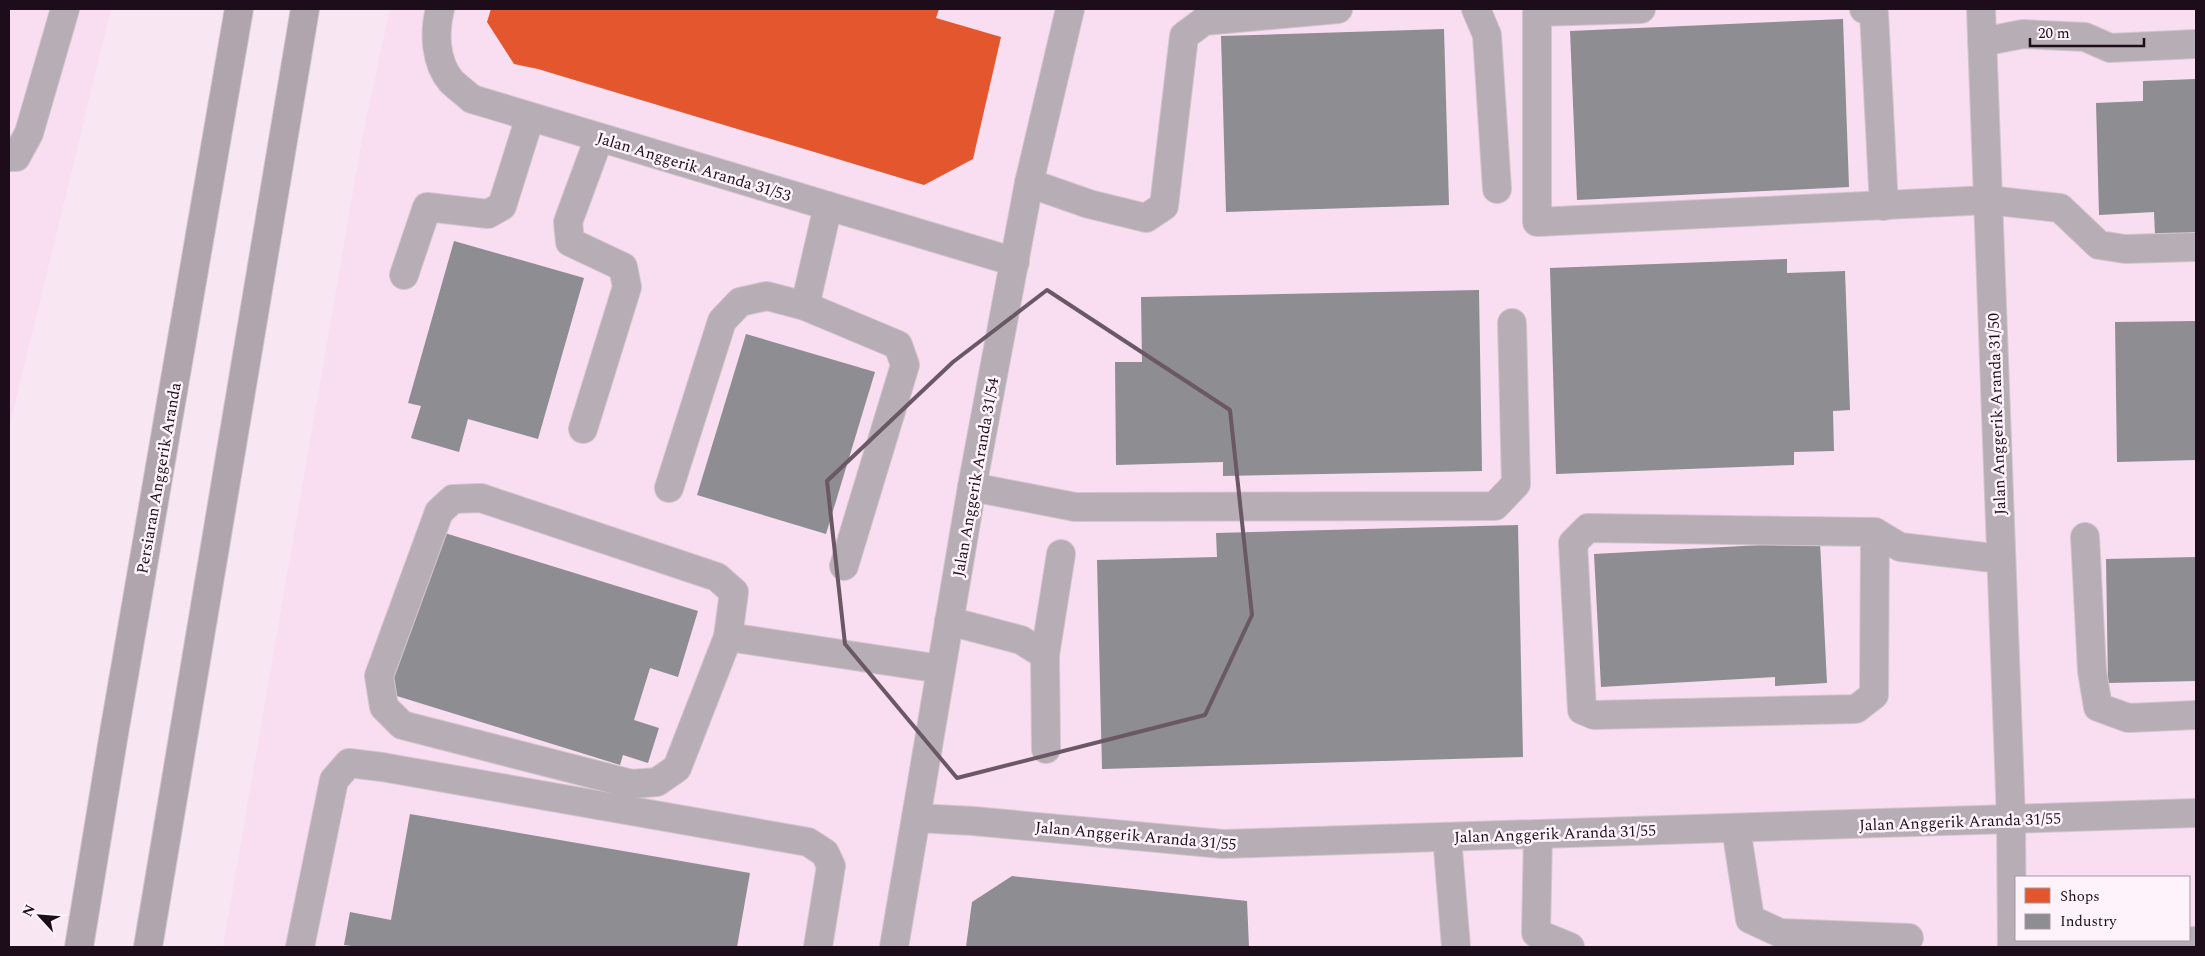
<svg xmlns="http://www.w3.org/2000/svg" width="2205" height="956" viewBox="0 0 2205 956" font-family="Spectral,serif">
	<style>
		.built { fill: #f9ddf1; fill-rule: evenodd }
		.shops { fill: #e4572e }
		.industry { fill: #8d8d92 }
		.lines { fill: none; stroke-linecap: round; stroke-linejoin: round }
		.minor-casing { stroke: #d3c5ce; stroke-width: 30 }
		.major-casing { stroke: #d3c5ce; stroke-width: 30 }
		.minor { stroke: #b7adb4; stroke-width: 28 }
		.major { stroke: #b1a5ad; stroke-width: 28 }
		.marked { fill: none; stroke: #6a5865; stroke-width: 4; stroke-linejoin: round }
		.labels { text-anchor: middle; stroke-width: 5; stroke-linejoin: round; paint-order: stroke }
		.street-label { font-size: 16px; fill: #1d0c19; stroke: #fef3fb }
	</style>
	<rect width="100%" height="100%" fill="#f8e6f2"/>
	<g class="built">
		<polygon points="9,9 111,9 9,428"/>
		<path d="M390,9H2196V947H223L363,134ZM2016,877H2189V940H2016Z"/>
	</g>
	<polygon class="shops" points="491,9 939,9 936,18 1001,37 973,159 924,185 538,69 514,64 487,22"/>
	<g class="industry">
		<polygon points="1843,19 1849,187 1577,200 1570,31"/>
		<polygon points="1444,29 1449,205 1226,212 1221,36"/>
		<polygon points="2196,79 2196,233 2155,235 2154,212 2099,215 2096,103 2143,101 2143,81"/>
		<polygon points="454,241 584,278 538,439 468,419 459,452 411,438 421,406 408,403"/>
		<polygon points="1787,259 1787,273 1845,271 1850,410 1833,411 1834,451 1794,452 1794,465 1556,474 1550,268"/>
		<polygon points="1479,290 1482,471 1223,476 1223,462 1116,465 1115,362 1142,362 1141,297"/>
		<polygon points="2196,321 2196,460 2117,462 2115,322"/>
		<polygon points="746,334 875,372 826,534 697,495"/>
		<polygon points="1518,525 1523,757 1102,769 1097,560 1217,557 1216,533"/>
		<polygon points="435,530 698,611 678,677 650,668 634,720 659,728 648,763 623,755 620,765 384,692"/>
		<polygon points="1820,542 1827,683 1775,686 1775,677 1601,687 1594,554"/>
		<polygon points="2196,557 2196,681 2108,683 2106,559"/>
		<polygon points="410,814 750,873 737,947 359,947 344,945 350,912 391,920"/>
		<polygon points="1012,876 1247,901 1249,947 966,947 972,902"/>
	</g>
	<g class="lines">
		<g class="minor-casing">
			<g id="minor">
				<path d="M440,9C434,32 435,62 451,81C457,87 465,93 472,99L1015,262"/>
				<polyline points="1476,9 1487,35 1497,189"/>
				<polyline points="1641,9 1537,12 1537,222 1988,200 2060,208 2099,245 2125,249 2196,247"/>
				<polyline points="1864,9 1874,13 1884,206"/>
				<polyline points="1981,9 2011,819 2012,947"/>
				<polyline points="1982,42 2023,34 2085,37 2110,48 2196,44"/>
				<polyline points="9,157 16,157 29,133 65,9"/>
				<polyline points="1029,183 1089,204 1146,218 1164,206 1184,36 1204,21 1338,9"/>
				<polyline points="828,206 805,306 898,345 905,365 844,566"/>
				<polyline points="404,275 427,207 488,214 502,206 530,117"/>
				<polyline points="583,429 627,287 623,267 570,242 568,222 599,138"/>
				<polyline points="972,487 1075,507 1495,506 1516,484 1512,323"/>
				<polyline points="669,488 722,321 740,302 767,296 805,306"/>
				<polygon points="481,498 696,570 717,577 734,592 728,637 677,768 657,782 632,784 402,725 384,707 379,676 439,512 453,499"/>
				<polyline points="1875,532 1874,695 1856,709 1594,715 1582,710 1573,543 1588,528 1875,532 1900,547 2001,559"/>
				<polyline points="2085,537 2092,671 2098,707 2128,718 2196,715"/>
				<polyline points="949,621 1021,640 1045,655 1046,749"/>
				<polyline points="728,637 941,669"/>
				<polyline points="1045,655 1061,554"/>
				<polyline points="916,818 973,821 1223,844 2196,813"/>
				<polyline points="1736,828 1750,919 1780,933 1909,938"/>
				<polyline points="1538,834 1536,933 1570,947"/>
				<polyline points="1447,837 1456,947"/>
				<polyline points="300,947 334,780 349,763 382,767 808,842 825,853 831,866 818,947"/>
				<polyline points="894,947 972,487 1029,183 1070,9"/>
				<polyline points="2017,947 2196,941"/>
			</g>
		</g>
		<g class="major-casing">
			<g id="major">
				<polyline points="79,947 114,733 239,9"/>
				<polyline points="148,947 305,9"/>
			</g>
		</g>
		<use href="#minor" class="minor"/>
		<use href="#major" class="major"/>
	</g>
	<path class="marked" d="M1047,290L1230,410L1252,615L1205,715L957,778L845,644L827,481L953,362Z"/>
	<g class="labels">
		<g class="street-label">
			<text transform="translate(694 166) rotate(17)" y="6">Jalan Anggerik Aranda 31/53</text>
			<text transform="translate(1996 414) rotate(-92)" y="6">Jalan Anggerik Aranda 31/50</text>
			<text transform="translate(975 477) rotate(-80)" y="6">Jalan Anggerik Aranda 31/54</text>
			<text transform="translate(158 478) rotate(-80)" y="6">Persiaran Anggerik Aranda</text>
			<text transform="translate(1960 821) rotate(-2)" y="6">Jalan Anggerik Aranda 31/55</text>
			<text transform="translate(1555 833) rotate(-2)" y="6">Jalan Anggerik Aranda 31/55</text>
			<text transform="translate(1136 835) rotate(5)" y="6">Jalan Anggerik Aranda 31/55</text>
		</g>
	</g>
	<rect width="2205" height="956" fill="none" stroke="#1d0c19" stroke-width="20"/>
	<rect x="2015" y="876" width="175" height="65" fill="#fef3fb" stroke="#a497a1"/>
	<rect x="2025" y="888" width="25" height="15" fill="#e4572e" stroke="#a497a1"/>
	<text x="2060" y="901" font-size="15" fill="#1d0c19">Shops</text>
	<rect x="2025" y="914" width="25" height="15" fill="#8d8d92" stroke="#a497a1"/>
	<text x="2060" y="926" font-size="15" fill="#1d0c19">Industry</text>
	<g transform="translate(40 916) rotate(296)" stroke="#fef3fb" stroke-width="4" paint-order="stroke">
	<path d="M0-4L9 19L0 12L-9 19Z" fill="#1d0c19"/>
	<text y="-8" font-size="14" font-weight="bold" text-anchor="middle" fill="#1d0c19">N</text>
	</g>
	<path d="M2030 38v8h114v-8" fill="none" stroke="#1d0c19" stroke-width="2.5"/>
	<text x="2038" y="38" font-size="15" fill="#1d0c19" stroke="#fef3fb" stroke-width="4" paint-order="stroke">20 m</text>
</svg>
